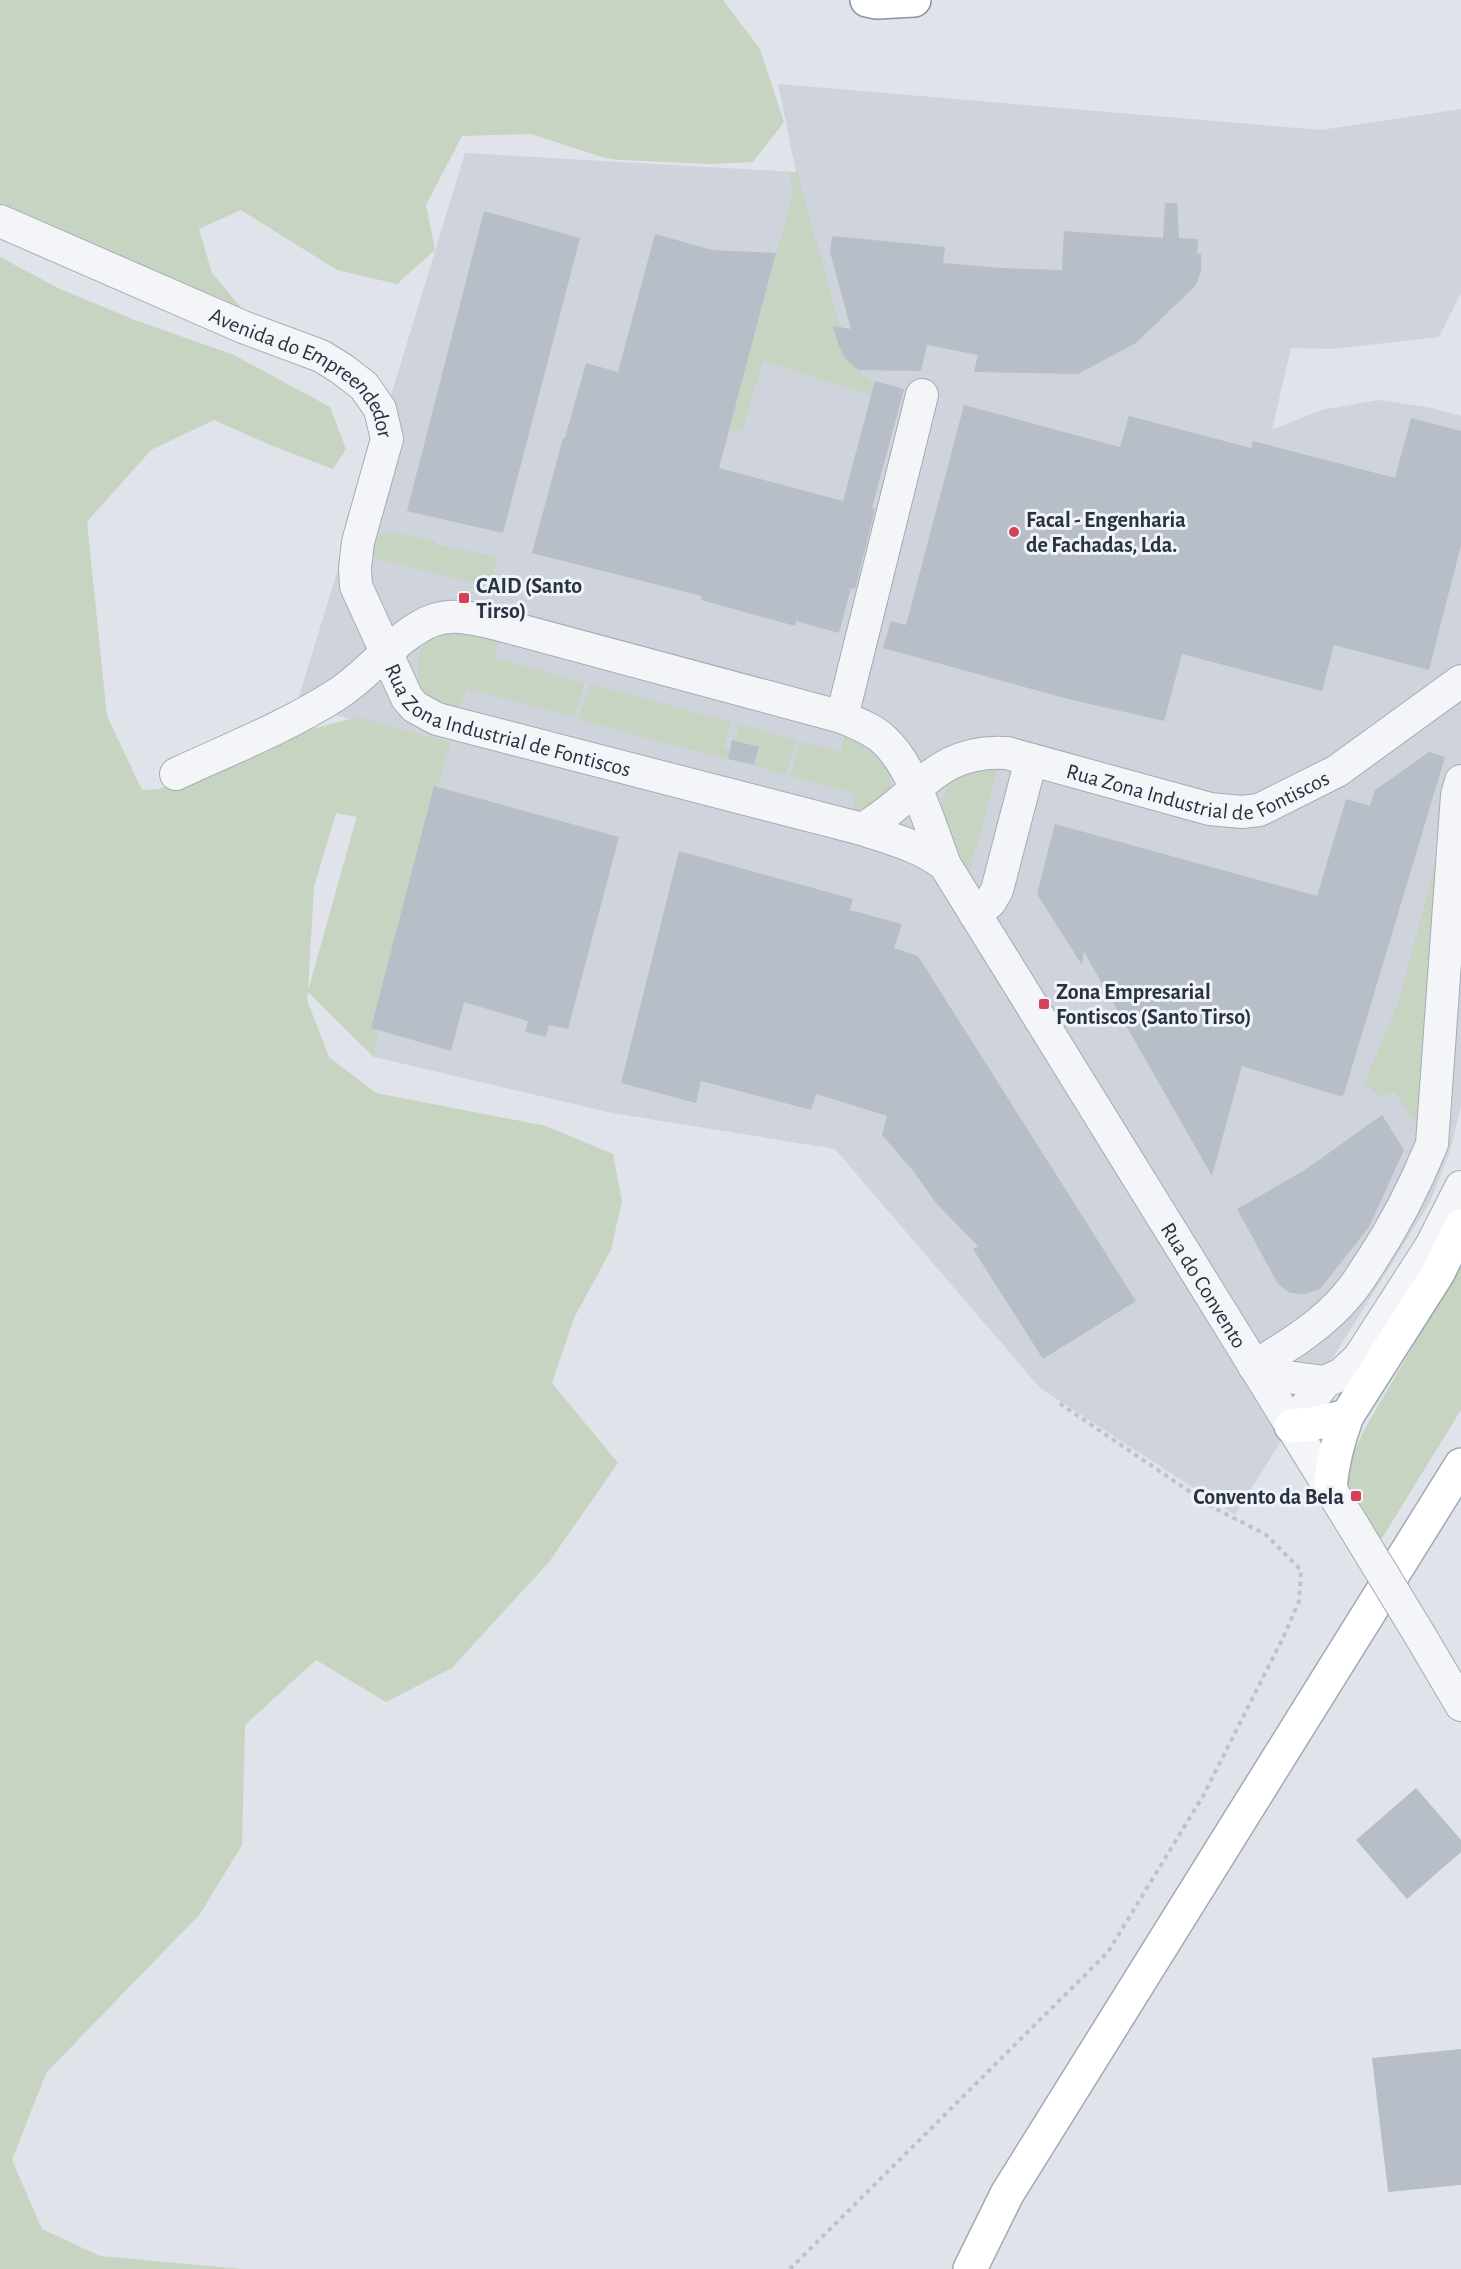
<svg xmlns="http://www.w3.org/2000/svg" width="1461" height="2269" viewBox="0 0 1461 2269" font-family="'Alegreya Sans',sans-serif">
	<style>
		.built { fill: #ced3dc }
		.green { fill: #c6d4c1; fill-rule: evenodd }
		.building { fill: #b7bec7 }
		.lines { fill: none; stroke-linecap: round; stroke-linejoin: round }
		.minor-casing { stroke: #a5abb4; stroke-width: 34 }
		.major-casing { stroke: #9fa9b6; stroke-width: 36 }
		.highway-casing { stroke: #8792a1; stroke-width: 36 }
		.path { stroke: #bec2c9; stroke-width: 4; stroke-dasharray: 4.5 4.5; stroke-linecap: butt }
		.minor { stroke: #f3f5f8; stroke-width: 32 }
		.major { stroke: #fff; stroke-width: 33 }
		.highway { stroke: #fff; stroke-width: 33 }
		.minor-bridge-casing { stroke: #a5abb4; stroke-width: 34; stroke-linecap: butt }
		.minor-bridge { stroke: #f3f5f8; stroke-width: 32 }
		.poi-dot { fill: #d3415b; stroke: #f0f3f7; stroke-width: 2 }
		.labels { text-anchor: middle; stroke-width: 6; stroke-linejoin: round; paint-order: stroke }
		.street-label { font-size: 22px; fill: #283242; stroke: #f0f3f7 }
		.poi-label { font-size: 22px; font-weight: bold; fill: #283242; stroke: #f0f3f7; text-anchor: start }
	</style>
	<rect width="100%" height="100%" fill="#e0e4ea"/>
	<polygon class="built" points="778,84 1321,130 1461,109 1461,293 1439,337 1333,349 1291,348 1272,430 1321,410 1379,400 1432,408 1461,416 1461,1106 1450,1151 1430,1202 1235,1515 1040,1388 835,1149 612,1113 374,1057 308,992 381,729 297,703 465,153 796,172"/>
	<g class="green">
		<polygon points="0,0 723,0 760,49 784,122 753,162 709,164 621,160 605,158 531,134 462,136 426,205 435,250 397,284 337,270 241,210 199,229 212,273 255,324 0,207"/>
		<path d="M789,172H797L840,327L833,326C842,355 850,366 875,383L871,395L763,361L742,430L729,431L793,192Z"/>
		<path d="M0,257L60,289L135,320L234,355L330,407L346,449L333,469L270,445L214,420L151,450L87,522L107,716L142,790L159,789L278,738L357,717L451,743L437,787H434L371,1027L378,1030L374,1057L308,992L307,1000L329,1057L376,1093L546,1126L613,1154L622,1201L611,1250L574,1318L552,1383L618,1463L549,1562L452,1668L386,1702L316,1660L245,1725L242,1845L200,1914L46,2073L12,2160L42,2229L100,2256L242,2269H0ZM336,813L357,817L308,991L314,887Z"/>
		<polygon points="388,532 433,540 438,545 497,557 491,587 368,556 371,536"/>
		<path d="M459,629L501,636L495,658L585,683L574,717L466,688L460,712C451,708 437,705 430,700C413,687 414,654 428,640C436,633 449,631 459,629Z"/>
		<polygon points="590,684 731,722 723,748 730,751 728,759 578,720"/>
		<polygon points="739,724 796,740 787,771 784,775 754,765 759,747 735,741"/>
		<path d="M846,729C880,750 906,767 881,809L850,815L856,794L791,776L800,742L841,752Z"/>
		<polygon points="999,764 967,880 940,822 941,804 947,787 956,777"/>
		<polygon points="1441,839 1424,1136 1394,1091 1383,1097 1364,1084 1400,999"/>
		<polygon points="1461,1260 1461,1410 1379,1543 1348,1489 1350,1459 1368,1423 1408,1355"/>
	</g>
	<g class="building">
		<polygon points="1165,203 1177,203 1179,238 1198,239 1197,254 1201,254 1201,272 1195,286 1136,343 1078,374 974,372 978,355 927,345 921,371 858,370 846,359 839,347 833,326 851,329 830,252 832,236 945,247 943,263 1001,268 1062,270 1064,231 1163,238"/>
		<polygon points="484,211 580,238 503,533 407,511"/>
		<polygon points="655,234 712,250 776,253 719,468 843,501 875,381 904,389 872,508 875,509 855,589 851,588 839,633 796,621 795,626 701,600 702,596 532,553 563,438 565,438 586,363 618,372"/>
		<polygon points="964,405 1120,447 1129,416 1251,448 1253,441 1395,478 1411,418 1461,431 1461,545 1429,670 1334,645 1322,691 1182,654 1164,721 1068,699 883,648 891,621 906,625"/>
		<polygon points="732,740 759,747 754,765 728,759"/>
		<polygon points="1429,752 1445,757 1343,1097 1242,1066 1212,1176 1084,952 1082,965 1037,894 1055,824 1317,896 1346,799 1370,806 1375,790"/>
		<polygon points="434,786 619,837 568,1029 549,1025 546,1037 525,1032 528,1021 464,1002 451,1051 371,1028"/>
		<polygon points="679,851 853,899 850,910 902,924 894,948 918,956 1136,1301 1043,1359 973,1249 978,1246 936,1203 914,1172 882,1135 887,1116 816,1094 811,1110 701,1081 696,1103 621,1083"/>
		<polygon points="1382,1115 1404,1150 1369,1227 1320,1289 1305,1294 1290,1293 1278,1284 1237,1209 1305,1170"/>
		<polygon points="1416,1788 1461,1840 1461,1852 1407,1899 1356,1840"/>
		<polygon points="1461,2049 1461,2185 1388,2192 1372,2058"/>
	</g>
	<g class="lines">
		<g class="minor-casing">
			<g id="minor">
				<path id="s1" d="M0,221L243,327L321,356L342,369L364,386L380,409L387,439L358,542L355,568L356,586L407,698L415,707L437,719L862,829C892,839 920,846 945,865"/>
				<polyline points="842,717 922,395"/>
				<path id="s2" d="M176,774C230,749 286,727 336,695C369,675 399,632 434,620C455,613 476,619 497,624L842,717C856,723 872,729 883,739C913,765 931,828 945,865L1354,1527"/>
				<path id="s3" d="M862,829C917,799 935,748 1007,753L1210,809L1242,812L1259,810L1337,771L1461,681"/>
				<polyline points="975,914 990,902 997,890 1031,760"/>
				<path d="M1254,1366C1287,1347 1324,1324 1349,1293C1357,1284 1363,1273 1370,1263C1395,1225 1415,1186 1432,1144L1457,795L1461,781"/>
				<polyline points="1254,1366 1279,1376 1325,1382"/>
				<polyline points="1291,1426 1325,1382 1342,1374 1359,1358 1431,1246 1461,1187"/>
				<polyline points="1421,1637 1461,1705"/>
			</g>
		</g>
		<g class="major-casing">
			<g id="major">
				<polyline points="1291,1426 1312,1424 1347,1416"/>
				<path d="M1330,1489C1332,1463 1338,1440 1347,1416L1438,1273L1461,1226"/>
				<polyline points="970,2269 1007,2194 1461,1465"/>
			</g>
		</g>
		<g class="highway-casing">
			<polyline id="highway" points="867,0 877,2 914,0"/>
		</g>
		<polyline class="path" points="790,2269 1108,1952 1203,1796 1283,1638 1299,1601 1301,1570 1265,1534 1214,1508 1059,1403"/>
		<use href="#minor" class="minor"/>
		<use href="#major" class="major"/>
		<use href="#highway" class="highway"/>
		<g class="minor-bridge-casing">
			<polyline id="minor-bridge" points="1354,1527 1421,1637"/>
		</g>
		<use href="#minor-bridge" class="minor-bridge"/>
	</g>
	<g class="poi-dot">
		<circle cx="1014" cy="532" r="6"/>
		<rect x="458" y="592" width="12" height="12" rx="3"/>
		<rect x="1038" y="998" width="12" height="12" rx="3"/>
		<rect x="1350" y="1490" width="12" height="12" rx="3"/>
	</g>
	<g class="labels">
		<g class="street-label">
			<text dy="8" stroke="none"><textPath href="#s1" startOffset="344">Avenida do Empreendedor</textPath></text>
			<text dy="8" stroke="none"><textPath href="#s1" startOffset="834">Rua Zona Industrial de Fontiscos</textPath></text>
			<text dy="8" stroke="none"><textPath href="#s3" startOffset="368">Rua Zona Industrial de Fontiscos</textPath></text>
			<text dy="8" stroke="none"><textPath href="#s2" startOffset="1406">Rua do Convento</textPath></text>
		</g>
		<g class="poi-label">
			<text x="1026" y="527">Facal - Engenharia<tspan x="1026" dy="25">de Fachadas, Lda.</tspan></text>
			<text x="476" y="593">CAID (Santo<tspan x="476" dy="25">Tirso)</tspan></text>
			<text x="1056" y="999">Zona Empresarial<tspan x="1056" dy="25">Fontiscos (Santo Tirso)</tspan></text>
			<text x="1344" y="1504" text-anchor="end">Convento da Bela</text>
		</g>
	</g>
</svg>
